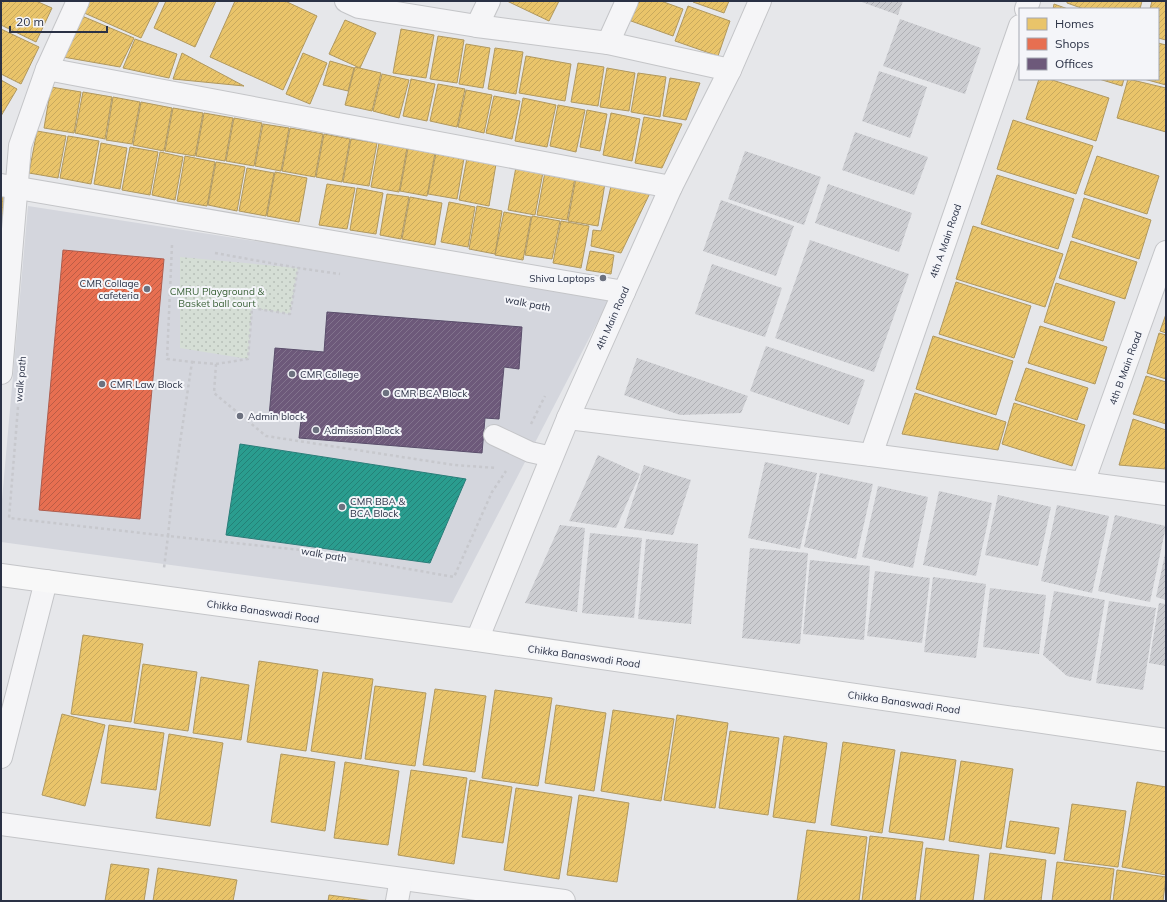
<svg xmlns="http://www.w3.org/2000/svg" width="1167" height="902" viewBox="0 0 1167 902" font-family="Mulish,sans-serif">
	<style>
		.built { fill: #d4d6dd }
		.grass { fill: url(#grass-dots) }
		.homes { fill: url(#homes-hatch); stroke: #b0985f }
		.shops { fill: url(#shops-hatch); stroke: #ae5c4d }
		.offices { fill: url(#offices-hatch); stroke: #594d6a }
		.schools { fill: url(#schools-hatch); stroke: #2a7d79 }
		.building { fill: url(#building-hatch) }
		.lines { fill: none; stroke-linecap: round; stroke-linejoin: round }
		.lane-casing { stroke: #c4c5c8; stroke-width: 22 }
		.street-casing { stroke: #c4c5c8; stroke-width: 24 }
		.secondary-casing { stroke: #c4c5c8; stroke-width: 24 }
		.path { stroke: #c7c8cd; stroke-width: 2.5; stroke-dasharray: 3 3; stroke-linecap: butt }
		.lane { stroke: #f5f5f7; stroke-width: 20 }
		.street { stroke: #f5f5f7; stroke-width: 22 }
		.secondary { stroke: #f8f8f8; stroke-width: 22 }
		.poi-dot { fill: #6c717f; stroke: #f4f5f9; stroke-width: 1.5 }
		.labels { text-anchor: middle; stroke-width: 4; stroke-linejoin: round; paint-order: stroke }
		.street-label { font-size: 10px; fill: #2a3145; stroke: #f4f5f9 }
		.poi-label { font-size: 10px; fill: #2a3145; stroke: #f4f5f9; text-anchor: start }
		.park-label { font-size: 10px; fill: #3a6137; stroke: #f4f5f9 }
	</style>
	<defs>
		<pattern id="grass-dots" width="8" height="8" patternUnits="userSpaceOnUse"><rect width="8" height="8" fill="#d5ded5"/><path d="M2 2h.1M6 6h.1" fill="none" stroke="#b7bfb8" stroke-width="1.8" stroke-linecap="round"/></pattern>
		<pattern id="homes-hatch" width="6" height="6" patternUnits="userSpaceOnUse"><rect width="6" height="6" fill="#e9c46a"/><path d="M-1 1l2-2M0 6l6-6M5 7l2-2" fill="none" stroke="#c8a95d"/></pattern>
		<pattern id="shops-hatch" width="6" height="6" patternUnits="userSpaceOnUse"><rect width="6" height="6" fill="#e76f51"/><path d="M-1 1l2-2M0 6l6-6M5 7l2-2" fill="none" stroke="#bb5c45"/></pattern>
		<pattern id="offices-hatch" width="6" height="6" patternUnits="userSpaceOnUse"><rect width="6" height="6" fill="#6d597a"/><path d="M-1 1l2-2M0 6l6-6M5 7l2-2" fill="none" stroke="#82738d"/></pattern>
		<pattern id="schools-hatch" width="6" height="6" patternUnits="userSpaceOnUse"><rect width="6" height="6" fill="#2a9d8f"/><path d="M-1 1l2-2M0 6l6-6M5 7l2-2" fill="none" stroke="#248177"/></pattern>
		<pattern id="building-hatch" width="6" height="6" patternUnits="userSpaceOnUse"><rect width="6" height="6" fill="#cccdd1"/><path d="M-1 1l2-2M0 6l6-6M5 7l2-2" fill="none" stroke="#afb0b5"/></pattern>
	</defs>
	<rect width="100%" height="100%" fill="#e6e7ea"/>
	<polygon class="built" points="28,206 611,296 452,603 1,542 1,511"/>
	<polygon class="grass" points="180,257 298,268 290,314 252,308 248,359 180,348"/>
	<g class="homes">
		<polygon points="1,1 36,1 52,8 36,42 1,25"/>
		<polygon points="87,1 159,1 141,38 82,12"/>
		<polygon points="166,1 216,1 195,47 154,28"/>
		<polygon points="235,1 285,1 317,16 283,90 210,57"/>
		<polygon points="507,1 559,1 549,21"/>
		<polygon points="638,1 661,1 683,9 673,36 631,21"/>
		<polygon points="694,1 729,1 724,13 693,2"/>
		<polygon points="1067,1 1142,1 1140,9 1084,9 1067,3"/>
		<polygon points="1152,1 1166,1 1166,40 1158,38 1158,9 1150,9"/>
		<polygon points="1054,4 1068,9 1053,9"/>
		<polygon points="688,6 730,21 718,56 675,41"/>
		<polygon points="82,16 134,38 120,67 63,57"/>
		<polygon points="345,20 376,33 360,68 329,54"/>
		<polygon points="1,29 39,47 21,84 1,74"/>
		<polygon points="401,29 434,35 426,78 393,73"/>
		<polygon points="438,36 464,40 457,83 430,79"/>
		<polygon points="135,39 177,54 169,78 123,68"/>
		<polygon points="1158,43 1166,45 1166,85 1144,79 1158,79"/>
		<polygon points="466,44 490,48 483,88 459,84"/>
		<polygon points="495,48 523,52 516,94 488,89"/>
		<polygon points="182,53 244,86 173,79"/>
		<polygon points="303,53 327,63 310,104 286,94"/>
		<polygon points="526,56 571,64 565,101 519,93"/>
		<polygon points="330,61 354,68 348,91 323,85"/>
		<polygon points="578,63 604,67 598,106 571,102"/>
		<polygon points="355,67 381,73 372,111 345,105"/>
		<polygon points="607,68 635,73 629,111 600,107"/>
		<polygon points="638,73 666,77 660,117 631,112"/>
		<polygon points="382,74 409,80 399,118 373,111"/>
		<polygon points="670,78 700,83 686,120 663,116"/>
		<polygon points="411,79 435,84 427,121 403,116"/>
		<polygon points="1039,79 1049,79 1109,98 1096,141 1026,119"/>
		<polygon points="1099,79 1124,79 1122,86"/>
		<polygon points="1128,79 1166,88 1166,132 1117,118"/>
		<polygon points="1,80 17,89 1,116"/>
		<polygon points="438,84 465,89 457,127 430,121"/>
		<polygon points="51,87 81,92 74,133 44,128"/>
		<polygon points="466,90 492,95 484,133 458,127"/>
		<polygon points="83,92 112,97 105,139 75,133"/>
		<polygon points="494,96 520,101 512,139 486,133"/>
		<polygon points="113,97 140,102 132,144 106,140"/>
		<polygon points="523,98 556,105 547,147 515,141"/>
		<polygon points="141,102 172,108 164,151 133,145"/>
		<polygon points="558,105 585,110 576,152 550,146"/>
		<polygon points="173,108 203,113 195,156 165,151"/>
		<polygon points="587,110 607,114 600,151 580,147"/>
		<polygon points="204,113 233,118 225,161 196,156"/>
		<polygon points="611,113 640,119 632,161 603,155"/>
		<polygon points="644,117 682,124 662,168 635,163"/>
		<polygon points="234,118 262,123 254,166 226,161"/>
		<polygon points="1013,120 1093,146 1076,194 997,169"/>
		<polygon points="263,124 289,128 281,171 255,166"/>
		<polygon points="290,128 323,134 315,177 282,171"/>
		<polygon points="37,131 66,136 58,178 29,173"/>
		<polygon points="324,134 350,139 342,182 316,177"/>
		<polygon points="68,136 99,141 91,184 60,178"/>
		<polygon points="351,139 377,143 369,186 343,182"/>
		<polygon points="101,143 127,148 120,189 94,184"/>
		<polygon points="379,143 407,148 399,192 371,187"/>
		<polygon points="130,147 158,152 150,195 122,190"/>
		<polygon points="408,148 435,153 427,196 400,191"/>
		<polygon points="160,152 183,157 175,200 152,195"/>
		<polygon points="436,153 464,158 457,199 428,194"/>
		<polygon points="185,156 215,162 207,206 177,201"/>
		<polygon points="1097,156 1159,176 1147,214 1084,194"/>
		<polygon points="467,158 496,164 489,206 459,200"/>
		<polygon points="216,162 245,167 237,211 208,205"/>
		<polygon points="516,167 543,172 535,215 508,210"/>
		<polygon points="247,168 274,173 266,216 239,211"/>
		<polygon points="275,172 307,178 299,222 267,216"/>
		<polygon points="545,172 575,178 567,220 537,215"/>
		<polygon points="997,175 1074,199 1058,249 981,224"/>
		<polygon points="576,178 605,183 598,226 568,221"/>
		<polygon points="327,184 355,188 347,229 319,225"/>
		<polygon points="611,186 650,193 621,253 591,246 593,230 601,231"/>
		<polygon points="357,188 383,193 376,234 350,230"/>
		<polygon points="387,194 409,197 401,239 380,235"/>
		<rect x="1" y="196" width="2" height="31"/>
		<polygon points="410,197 442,203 435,245 402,239"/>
		<polygon points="1084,198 1151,220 1139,259 1072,237"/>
		<polygon points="449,202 475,207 468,247 441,242"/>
		<polygon points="477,206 502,211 495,254 469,249"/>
		<polygon points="504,212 531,217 523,260 495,255"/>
		<polygon points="532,216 560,221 552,259 525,255"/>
		<polygon points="561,221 589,226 581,268 553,263"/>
		<polygon points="973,226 1063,254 1045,307 956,279"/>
		<polygon points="1071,241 1137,262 1125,299 1059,278"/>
		<polygon points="590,251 614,255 611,274 586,270"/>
		<polygon points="956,282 1031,306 1014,358 939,334"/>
		<polygon points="1056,283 1115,302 1103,341 1044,322"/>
		<polygon points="1166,314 1166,333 1160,331"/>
		<polygon points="1040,326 1107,347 1095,384 1028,363"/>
		<polygon points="1159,333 1166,335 1166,379 1147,373"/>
		<polygon points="933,336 1013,361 996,415 916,389"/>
		<polygon points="1026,368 1088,388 1077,420 1015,400"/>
		<polygon points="1146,376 1166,382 1166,424 1133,414"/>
		<polygon points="915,393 1006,422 998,450 902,434"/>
		<polygon points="1014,403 1085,425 1072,466 1002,444"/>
		<polygon points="1133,419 1166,430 1166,469 1119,465"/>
		<polygon points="83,635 143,644 131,722 71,714"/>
		<polygon points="259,661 318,670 306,751 247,742"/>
		<polygon points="143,664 197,672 188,731 134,723"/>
		<polygon points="323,672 373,679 361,759 311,751"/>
		<polygon points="201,677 249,685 241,740 193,733"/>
		<polygon points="375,686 426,693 415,766 365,759"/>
		<polygon points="435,689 486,696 475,772 423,765"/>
		<polygon points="495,690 552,698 538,786 482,778"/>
		<polygon points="556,705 606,713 594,791 545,783"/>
		<polygon points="613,710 674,719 661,801 601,791"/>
		<polygon points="62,714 105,725 85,806 42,795"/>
		<polygon points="677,715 728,723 715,808 664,800"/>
		<polygon points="109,725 164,733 156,790 101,783"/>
		<polygon points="730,731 779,738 768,815 719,808"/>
		<polygon points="169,734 223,743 210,826 156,818"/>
		<polygon points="784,736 827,743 815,823 773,817"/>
		<polygon points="843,742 895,750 882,833 831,825"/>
		<polygon points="901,752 956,760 944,840 889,832"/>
		<polygon points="281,754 335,762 325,831 271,822"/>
		<polygon points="961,761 1013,769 1001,849 949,841"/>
		<polygon points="345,762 399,771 388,845 334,838"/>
		<polygon points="411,770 467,778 454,864 398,855"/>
		<polygon points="470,780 512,787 503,843 462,837"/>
		<polygon points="1137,782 1166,787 1166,875 1122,867"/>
		<polygon points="516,788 572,797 559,879 504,870"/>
		<polygon points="579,795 629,803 617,882 567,875"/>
		<polygon points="1072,804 1126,811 1118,867 1064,860"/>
		<polygon points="1010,821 1059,828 1055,854 1006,847"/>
		<polygon points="807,830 867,837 859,901 797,901"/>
		<polygon points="870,836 923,842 915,901 862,901"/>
		<polygon points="926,848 979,855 973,901 920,901"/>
		<polygon points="990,853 1046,860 1041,901 984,901"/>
		<polygon points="1057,862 1114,869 1110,901 1052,901"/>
		<polygon points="111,864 149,869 144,901 105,901"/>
		<polygon points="158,868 237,880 233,901 153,901"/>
		<polygon points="1117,870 1166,877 1163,901 1113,901"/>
		<polygon points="329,895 373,901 328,901"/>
	</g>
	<polygon class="shops" points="63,250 164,259 140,519 39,510"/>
	<polygon class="offices" points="327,312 522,327 519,369 504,367 499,419 485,418 482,453 299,438 301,420 269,417 275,348 324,352"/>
	<polygon class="schools" points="240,444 466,479 430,563 226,535"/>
	<g class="building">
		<polygon points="859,1 903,1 898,15"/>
		<polygon points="900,19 981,48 965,94 883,66"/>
		<polygon points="879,71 927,87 910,138 862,121"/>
		<polygon points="855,132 928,157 914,195 842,170"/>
		<polygon points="745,151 821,177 804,225 728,199"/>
		<polygon points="828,184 912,213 899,252 815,223"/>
		<polygon points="721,200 794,226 776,276 703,251"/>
		<polygon points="810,240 909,274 874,372 775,338"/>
		<polygon points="712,264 782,288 765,337 695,314"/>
		<polygon points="766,346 865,380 849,425 750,391"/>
		<polygon points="637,358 748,396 741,413 680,415 624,395"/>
		<polygon points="598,455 640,474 616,528 569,521"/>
		<polygon points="765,462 817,473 800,549 748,538"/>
		<polygon points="644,465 691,480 673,535 624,528"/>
		<polygon points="820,473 873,484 856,559 804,547"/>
		<polygon points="878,486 928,497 913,568 862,557"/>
		<polygon points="939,491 992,503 976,576 923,565"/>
		<polygon points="998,495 1051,507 1038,566 985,555"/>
		<polygon points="1057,505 1109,516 1092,593 1041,581"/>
		<polygon points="1115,515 1166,526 1150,602 1098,591"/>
		<polygon points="560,525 585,528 577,612 525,603"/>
		<polygon points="590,533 642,538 634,618 582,613"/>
		<polygon points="646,539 698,544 691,624 638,619"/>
		<polygon points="750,548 808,553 800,644 742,638"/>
		<polygon points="1165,554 1166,554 1166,600 1156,597"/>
		<polygon points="810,560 870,566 864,640 803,634"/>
		<polygon points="875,571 930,578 922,643 867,636"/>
		<polygon points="933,577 986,584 976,658 924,652"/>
		<polygon points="990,588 1046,595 1039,654 983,647"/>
		<polygon points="1054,591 1105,600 1091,681 1067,676 1043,655"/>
		<polygon points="1109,601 1156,608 1143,690 1096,683"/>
		<polygon points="1159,603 1166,604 1166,666 1149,663"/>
	</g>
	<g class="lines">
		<g class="lane-casing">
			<polyline id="lane" points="494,435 530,452 552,457"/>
		</g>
		<g class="street-casing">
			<g id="street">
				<polyline points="346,1 359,7 477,26 608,43 730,70"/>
				<polyline points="1026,9 1029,1"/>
				<polyline points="477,26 489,1"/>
				<polyline points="608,43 627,1"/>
				<polyline points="47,69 78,1"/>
				<polyline points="1,185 624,292"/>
				<polyline points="1,373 20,146 47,69 671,187"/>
				<polyline points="568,418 871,455 1166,494"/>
				<polyline points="871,455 1020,26"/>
				<polyline points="1083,483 1166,252"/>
				<polyline points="477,640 568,418 624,292 671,187 730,70 760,1"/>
				<polyline points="1,757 46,581"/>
				<polyline points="1,824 564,901"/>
				<polyline points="397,901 401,879"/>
			</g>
		</g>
		<g class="secondary-casing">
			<polyline id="secondary" points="1,575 477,640 1166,740"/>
		</g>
		<g class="path">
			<polyline points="172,245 167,359 192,362 172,496 168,536 301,550 454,577 492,492 506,471"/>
			<polyline points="215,253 298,268"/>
			<polyline points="192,362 216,364 214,393 266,436 454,465 497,468"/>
			<polyline points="216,364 248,359 252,308 290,314 298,268 340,274"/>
			<polyline points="19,395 9,518 168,536 164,568"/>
			<polyline points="531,424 545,396"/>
		</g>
		<use href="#lane" class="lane"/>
		<use href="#street" class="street"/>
		<use href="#secondary" class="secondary"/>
	</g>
	<g class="poi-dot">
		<circle cx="603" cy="278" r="4"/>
		<circle cx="147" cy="289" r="4"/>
		<circle cx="292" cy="374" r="4"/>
		<circle cx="102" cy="384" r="4"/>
		<circle cx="386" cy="393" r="4"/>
		<circle cx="240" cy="416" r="4"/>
		<circle cx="316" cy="430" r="4"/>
		<circle cx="342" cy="507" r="4"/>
	</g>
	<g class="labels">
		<g class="street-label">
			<text transform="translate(945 241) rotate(-71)" y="4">4th A Main Road</text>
			<text transform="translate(528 303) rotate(11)" y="4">walk path</text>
			<text transform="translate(612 318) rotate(-66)" y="4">4th Main Road</text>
			<text transform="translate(1125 368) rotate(-70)" y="4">4th B Main Road</text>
			<text transform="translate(20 379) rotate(-85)" y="4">walk path</text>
			<text transform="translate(324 554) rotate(10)" y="4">walk path</text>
			<text transform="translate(263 611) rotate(8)" y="4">Chikka Banaswadi Road</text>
			<text transform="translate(584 656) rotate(8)" y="4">Chikka Banaswadi Road</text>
			<text transform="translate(904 702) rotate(8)" y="4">Chikka Banaswadi Road</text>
		</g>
		<g class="poi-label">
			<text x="595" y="282" text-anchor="end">Shiva Laptops</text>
			<text x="139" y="287" text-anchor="end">CMR Collage<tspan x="139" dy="12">cafeteria</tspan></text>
			<text x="300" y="378">CMR College</text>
			<text x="110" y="388">CMR Law Block</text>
			<text x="394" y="397">CMR BCA Block</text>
			<text x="248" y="420">Admin block</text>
			<text x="324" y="434">Admission Block</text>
			<text x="350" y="505">CMR BBA &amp;<tspan x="350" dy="12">BCA Block</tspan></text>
		</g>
		<g class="park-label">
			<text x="217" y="295">CMRU Playground &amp;<tspan x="217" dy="12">Basket ball court</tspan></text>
		</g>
	</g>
	<rect width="1167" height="902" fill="none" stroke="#2a3145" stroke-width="4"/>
	<rect x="1019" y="8" width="140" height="72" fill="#f4f5f9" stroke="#a3a7b1"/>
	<rect x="1027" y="18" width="20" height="12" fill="#e9c46a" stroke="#a3a7b1"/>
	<text x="1055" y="28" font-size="12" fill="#2a3145">Homes</text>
	<rect x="1027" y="38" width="20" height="12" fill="#e76f51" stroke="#a3a7b1"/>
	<text x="1055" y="48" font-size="12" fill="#2a3145">Shops</text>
	<rect x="1027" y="58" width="20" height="12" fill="#6d597a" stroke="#a3a7b1"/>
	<text x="1055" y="68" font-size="12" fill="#2a3145">Offices</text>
	<path d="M10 26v6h97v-6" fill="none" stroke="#2a3145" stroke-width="2"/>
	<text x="16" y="26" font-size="12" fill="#2a3145" stroke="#f4f5f9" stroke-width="3" paint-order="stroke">20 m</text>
</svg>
